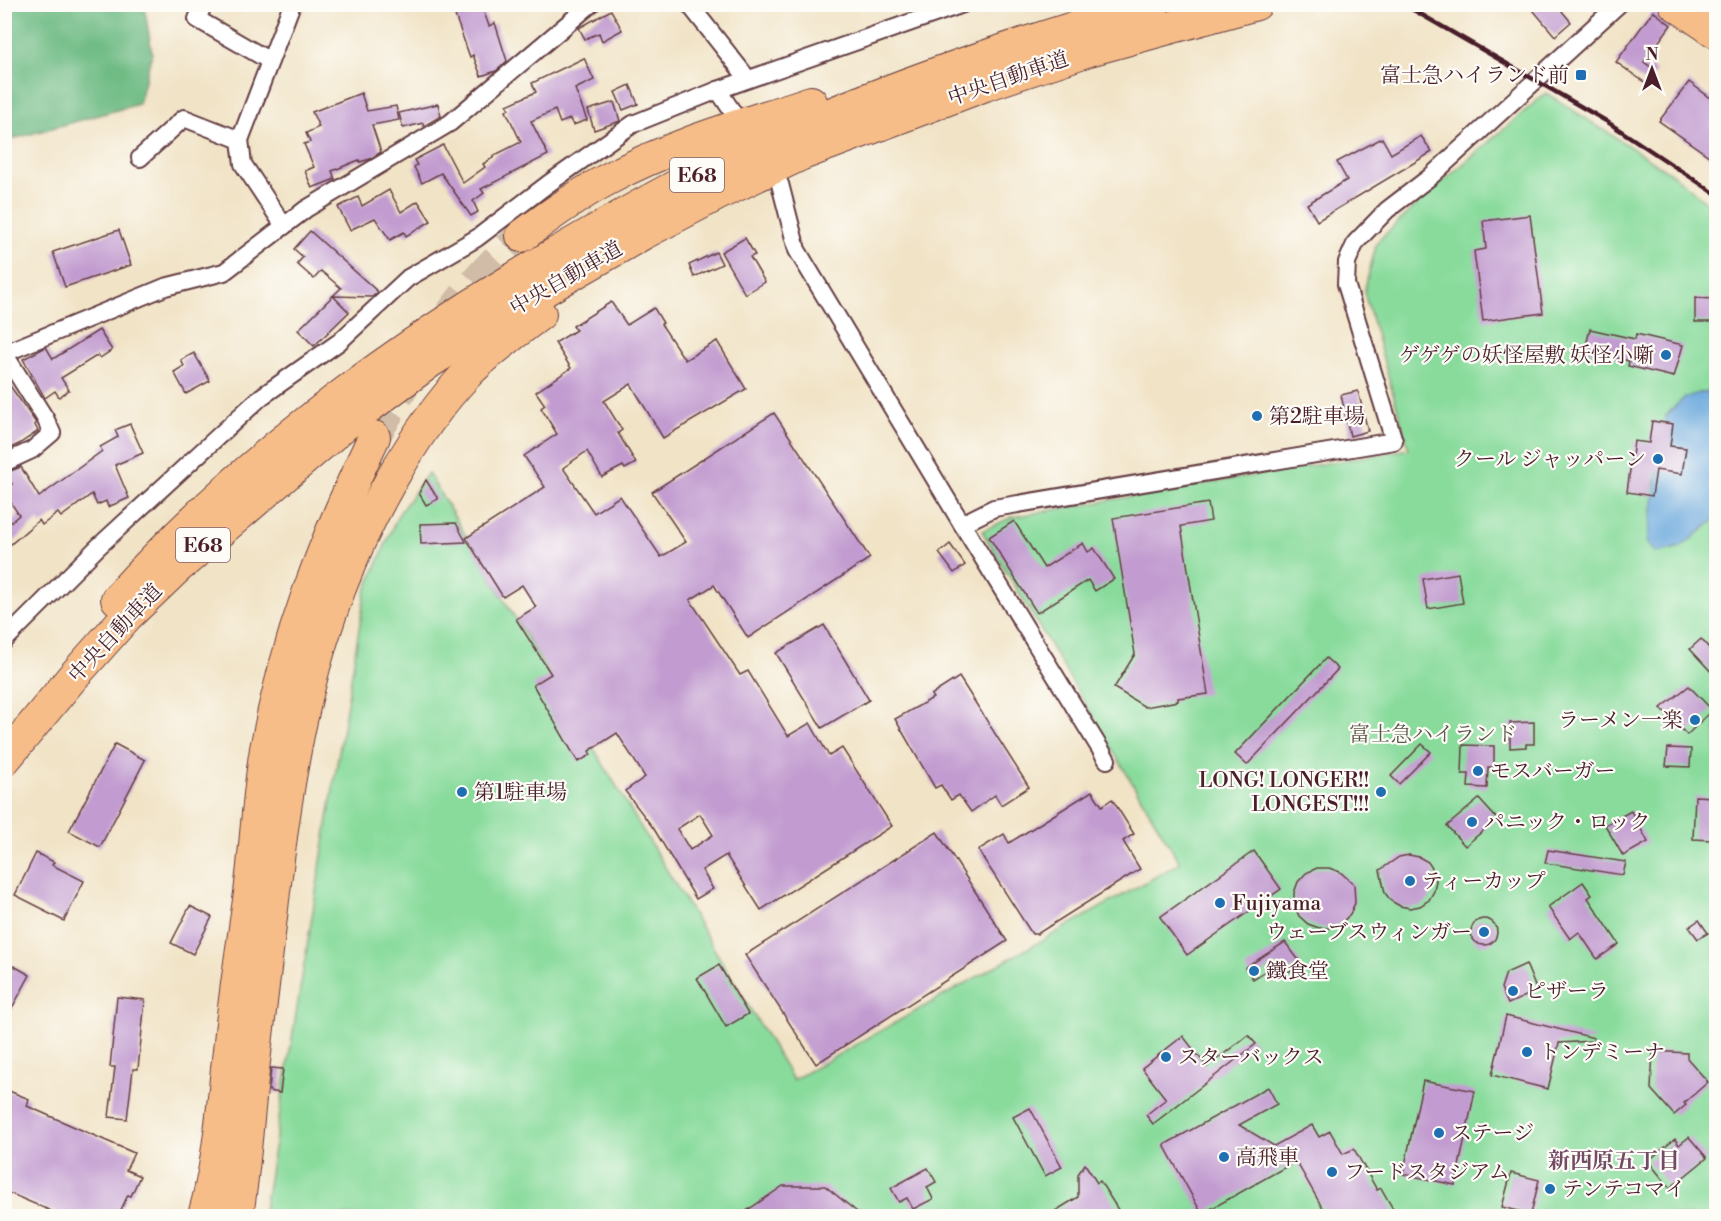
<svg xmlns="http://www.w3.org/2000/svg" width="1721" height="1221" viewBox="0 0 1721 1221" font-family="'Libre Bodoni','Noto Serif JP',serif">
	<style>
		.green { fill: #89db9c; stroke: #6a7d64; stroke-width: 1.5 }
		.forest { fill: #6ebb84; stroke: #5c6d58; stroke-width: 1.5 }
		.water { fill: #6aa9dd; stroke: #5a6484; stroke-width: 1.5 }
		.building { fill: #c29cd0; fill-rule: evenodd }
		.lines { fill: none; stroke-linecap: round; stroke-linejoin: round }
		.highway-tunnel { stroke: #d0bca7; stroke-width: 32; stroke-dasharray: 32 16; stroke-linecap: butt }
		.street-casing { stroke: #633c42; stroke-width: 20 }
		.highway-casing { stroke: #633c42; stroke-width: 34 }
		.street { stroke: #fff; stroke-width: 16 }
		.highway { stroke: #f7bd88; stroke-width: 32 }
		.rail { stroke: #4a1f2b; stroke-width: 4.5 }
		.poi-dot { fill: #1f6fb2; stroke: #fdfcf7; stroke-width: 2 }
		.labels { text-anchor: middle; stroke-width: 4.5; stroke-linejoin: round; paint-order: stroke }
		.shield { fill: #fdfcf7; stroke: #806168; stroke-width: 1.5 }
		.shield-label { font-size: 20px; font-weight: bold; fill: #4a1f2b }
		.poi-label { font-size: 21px; fill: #4a1f2b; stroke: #fdfcf7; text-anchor: start }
		.street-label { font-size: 21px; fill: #4a1f2b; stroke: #fdfcf7 }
		.park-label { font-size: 21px; fill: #5d574d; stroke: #fdfcf7 }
		.neighbourhood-label { font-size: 22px; font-weight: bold; fill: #744b65; stroke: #fdfcf7 }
	</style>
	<rect width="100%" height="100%" fill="#fdfcf7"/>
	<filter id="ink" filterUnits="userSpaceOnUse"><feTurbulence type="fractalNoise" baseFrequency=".0167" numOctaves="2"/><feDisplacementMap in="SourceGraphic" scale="12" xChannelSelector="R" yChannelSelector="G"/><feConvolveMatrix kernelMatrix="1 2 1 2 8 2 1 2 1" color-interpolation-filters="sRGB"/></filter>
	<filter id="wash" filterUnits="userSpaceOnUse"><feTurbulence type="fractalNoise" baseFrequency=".008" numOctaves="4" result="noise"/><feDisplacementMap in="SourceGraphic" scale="24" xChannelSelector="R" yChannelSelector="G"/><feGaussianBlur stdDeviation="1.35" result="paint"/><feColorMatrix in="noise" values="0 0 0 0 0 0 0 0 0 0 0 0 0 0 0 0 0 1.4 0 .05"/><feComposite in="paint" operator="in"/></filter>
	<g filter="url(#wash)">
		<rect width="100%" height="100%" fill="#f1e3c6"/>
		<polygon class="green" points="1546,93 1674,175 1716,210 1716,1216 263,1216 365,593 398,515 428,473 793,1080 1180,863 982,531 1012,517 1409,449 1364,292 1377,242 1434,189"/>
		<polygon class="forest" points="5,4 144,5 152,53 139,104 5,141"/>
		<path class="water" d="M1709,391L1716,393V519L1681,547L1656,553L1647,543L1666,416C1681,399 1687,394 1709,391Z"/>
		<g id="blocks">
			<g class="building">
				<polygon points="451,4 481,4 489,26 495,23 507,61 496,71 481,76 473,55 470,57"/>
				<polygon points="1528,4 1556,4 1571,22 1555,36"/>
				<polygon points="611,10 622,30 602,41 599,33 585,39 579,28"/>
				<polygon points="1653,11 1671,25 1644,62 1656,71 1647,84 1616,62"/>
				<polygon points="584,58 594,80 575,89 587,120 573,125 570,119 560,123 555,110 531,121 548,155 481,189 484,193 473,201 478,212 471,216 441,173 422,183 414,167 417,165 414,160 443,145 463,183 485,167 483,164 494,157 493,156 521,142 506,111 509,109 507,105 536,92 532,83"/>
				<polygon points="1689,82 1716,102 1716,161 1659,121"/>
				<polygon points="630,85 638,104 623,110 615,92"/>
				<polygon points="361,93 367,111 396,106 399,120 372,125 381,152 370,159 360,162 359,160 332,171 335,179 312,188 305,171 314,167 304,144 310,142 306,133 319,127 312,112"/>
				<polygon points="614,102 620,121 594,130 588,110"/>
				<polygon points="438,104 441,116 424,126 423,123 403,128 399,113"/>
				<polygon points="1421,136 1432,152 1317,221 1307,204 1347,180 1337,162 1382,138 1391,154"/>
				<polygon points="389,190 401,212 418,201 431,221 406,236 404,232 390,240 375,218 350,230 338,207 358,197 362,206"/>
				<polygon points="1530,215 1543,313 1483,321 1474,251 1486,249 1483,221"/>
				<polygon points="119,230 131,265 65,287 53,252"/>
				<polygon points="310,231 378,292 372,297 333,296 349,312 314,346 298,330 341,288 321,271 314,279 297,264 303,257 294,249"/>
				<polygon points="745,238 755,255 750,257 765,282 745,294 721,252"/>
				<polygon points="716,252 722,264 694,277 689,265"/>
				<polygon points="1695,298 1716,299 1716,322 1695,322"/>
				<path d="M611,302L627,325L654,308L663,323L661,324L685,360L717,341L746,389L663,438L631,384L604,401L622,430L618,433L636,463L625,469L623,466L602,477L587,451L563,468L594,513L620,496L661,557L686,542L652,492L774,413L870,558L748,638L714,585L690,600L740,675L748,671L788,736L810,723L829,756L842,748L892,826L761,910L726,855L702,870L713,889L696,899L654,829L625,791L645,777L617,733L589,751L591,755L578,762L533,685L551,674L516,619L536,607L522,585L503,597L466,538L545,487L524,456L557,434L541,408L545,405L536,392L571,368L555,343L576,330L573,326ZM700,814L713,835L690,850L677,829Z"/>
				<polygon points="1590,329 1635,339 1636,334 1683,345 1674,377 1628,366 1629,361 1585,350"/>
				<polygon points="99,330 112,350 100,358 98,355 61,378 69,390 59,397 55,391 45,398 23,359 46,347 53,359"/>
				<polygon points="194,353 210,381 186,394 174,372 184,366 181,360"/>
				<polygon points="4,377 36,423 35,425 38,431 19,444 4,451"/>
				<polygon points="1358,391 1368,431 1350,436 1341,395"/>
				<polygon points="1652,421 1673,424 1670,446 1686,448 1682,474 1656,470 1652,496 1627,492 1634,441 1649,443"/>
				<polygon points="130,424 143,453 115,465 129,498 108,507 106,501 97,505 92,494 61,517 58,513 42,525 39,520 4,550 4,528 19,515 4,492 4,489 12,484 5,473 21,467 39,497 102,451 100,447 118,437 115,430"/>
				<polygon points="426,480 438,499 426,505 419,493"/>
				<polygon points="1208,503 1211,521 1181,526 1208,694 1178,698 1178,701 1145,707 1114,688 1135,654 1113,518"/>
				<polygon points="1014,521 1044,568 1083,543 1088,552 1094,548 1114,579 1095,591 1088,580 1037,613 989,537"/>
				<polygon points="456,523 466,542 421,544 420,524"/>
				<polygon points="950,544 965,565 954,573 939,553"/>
				<polygon points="1458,573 1463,603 1428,609 1423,579"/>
				<polygon points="824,625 869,700 822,728 776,653"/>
				<polygon points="1701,639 1716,656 1716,677 1690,649"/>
				<polygon points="1326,658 1338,669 1247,765 1235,754"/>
				<polygon points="959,677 1029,787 1001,805 995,795 971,812 959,795 951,800 941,785 935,788 895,719 933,698 931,695"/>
				<polygon points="1689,686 1712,710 1687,735 1661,708"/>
				<polygon points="1534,722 1534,744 1526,744 1526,747 1510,748 1510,723"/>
				<polygon points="115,744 145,760 100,847 69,831"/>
				<polygon points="1422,744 1431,752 1399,784 1391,776"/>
				<polygon points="1463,745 1494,746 1494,767 1488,767 1487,788 1468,787 1469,774 1462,774"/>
				<polygon points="1668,748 1691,749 1690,767 1666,766"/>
				<polygon points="1092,791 1102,806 1112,799 1134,834 1123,841 1140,869 1037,934 1032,934 978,850 1004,834 1009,843"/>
				<polygon points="1695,796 1713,797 1711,840 1693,839"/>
				<polygon points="1479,799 1497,819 1465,846 1447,826"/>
				<polygon points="1631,811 1648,842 1623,856 1605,825"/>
				<polygon points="937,832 1007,941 816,1064 745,955"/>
				<polygon points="1548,850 1626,862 1623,875 1545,863"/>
				<polygon points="1254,851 1281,889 1187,955 1160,917"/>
				<polygon points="36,853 54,862 52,865 84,881 64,921 44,911 45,910 15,895"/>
				<polygon points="1409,855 1419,857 1428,862 1434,871 1436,881 1434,891 1429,900 1420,906 1410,908 1400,906 1391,901 1385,893 1380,870 1399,857"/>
				<polygon points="1317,868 1329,868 1340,872 1354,884 1355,903 1350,914 1342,923 1331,928 1319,928 1308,924 1299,916 1294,905 1294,893 1298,882 1306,873"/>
				<polygon points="1583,882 1592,895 1588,898 1619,944 1597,959 1579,932 1570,939 1548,907"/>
				<polygon points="190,906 212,917 193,954 171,943"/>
				<circle cx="1484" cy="932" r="13"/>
				<polygon points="1699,920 1708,933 1698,939 1689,927"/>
				<polygon points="1285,942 1301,963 1283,976 1275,965 1253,979 1245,968"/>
				<polygon points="1526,964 1537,991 1508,1004 1501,988 1506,973"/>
				<polygon points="719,965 748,1014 726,1027 697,978"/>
				<polygon points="14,966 30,975 4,1023 4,983"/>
				<polygon points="117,997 145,1000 138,1069 133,1069 127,1119 109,1117 115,1067 110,1067"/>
				<polygon points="1506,1016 1594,1038 1593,1041 1559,1043 1548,1089 1492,1075"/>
				<polygon points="1248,1035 1256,1044 1153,1124 1146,1115 1166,1099 1142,1068 1183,1036 1207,1067"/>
				<polygon points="1653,1051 1687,1053 1687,1058 1708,1082 1684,1103 1686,1105 1674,1115 1651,1089"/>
				<polygon points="271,1068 283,1069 280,1093 269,1091"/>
				<polygon points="1423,1081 1475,1091 1455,1185 1403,1174"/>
				<polygon points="1268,1087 1277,1104 1239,1125 1274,1146 1312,1125 1319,1137 1330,1131 1343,1154 1354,1149 1377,1190 1381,1188 1397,1216 1327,1216 1296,1161 1202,1214 1164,1145"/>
				<polygon points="4,1089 29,1099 27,1106 134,1153 126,1170 140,1176 131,1196 128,1195 118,1216 63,1216 4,1191"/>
				<polygon points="1030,1108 1062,1167 1045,1176 1013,1117"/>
				<polygon points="1689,1137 1707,1158 1670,1188 1648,1161 1675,1139 1679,1145"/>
				<polygon points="1085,1164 1097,1183 1100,1181 1122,1216 1047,1216 1078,1197 1078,1174"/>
				<polygon points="928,1168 936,1182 927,1187 933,1199 913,1209 907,1198 899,1202 891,1188"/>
				<polygon points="1511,1173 1539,1180 1531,1214 1502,1207"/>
				<polygon points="783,1186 825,1186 862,1216 739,1216"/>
			</g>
		</g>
	</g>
	<g filter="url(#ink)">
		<use href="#blocks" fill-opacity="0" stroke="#633c42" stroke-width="1.5"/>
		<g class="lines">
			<g class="highway-tunnel">
				<path d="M446,321C468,289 493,262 522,236"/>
				<polyline points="374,437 408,378"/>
			</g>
			<g class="street-casing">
				<g id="street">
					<polyline points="204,4 197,19 270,61"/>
					<polyline points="689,4 748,79"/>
					<polyline points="718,90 732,111"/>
					<polyline points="240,140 292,4"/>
					<polyline points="140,158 184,118 240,140 243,164 284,226"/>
					<polyline points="780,184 797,250 962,524 1107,760"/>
					<polyline points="4,351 12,350 165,287 224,272 306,209 450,123 591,4"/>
					<polyline points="4,353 45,418 52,433 32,450 4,463"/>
					<polyline points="962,524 994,508 1394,441 1346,284 1347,262 1356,242 1387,210 1430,177 1619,4"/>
					<polyline points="4,641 98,547 261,397 339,342 408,278 477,238 548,184 633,124 718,90 963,4"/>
				</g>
			</g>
			<g class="highway-casing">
				<g id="highway">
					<polyline points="1675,4 1716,32"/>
					<path d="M522,236C550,215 579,194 610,178C673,144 743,125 811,102"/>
					<path d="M117,599C250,451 414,334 586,236C653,198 721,160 792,130C909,80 1031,39 1154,4"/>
					<polyline points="4,760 71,679 127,616 178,567 343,426 431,361 550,287 644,233 722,192 802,154 985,85 1089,50 1256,4"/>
					<path d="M204,1216C220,1160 223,1100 230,1042C235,992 243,943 250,893C256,845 258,797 266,749C287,636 325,540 374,437"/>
					<path d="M237,1216C244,1171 247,1125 252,1079C258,1025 265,971 271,917C289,760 310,622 390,482C412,443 436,406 467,374C489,351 515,333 540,314"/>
				</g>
			</g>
			<use href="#street" class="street"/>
			<use href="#highway" class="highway"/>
			<polyline class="rail" points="1403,4 1606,121 1716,194"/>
		</g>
	</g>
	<g class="poi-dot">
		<rect x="1575" y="69" width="12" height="12" rx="3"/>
		<circle cx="1666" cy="355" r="6"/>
		<circle cx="1257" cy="416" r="6"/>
		<circle cx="1658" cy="459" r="6"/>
		<circle cx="1695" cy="720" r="6"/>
		<circle cx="1478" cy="771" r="6"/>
		<circle cx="462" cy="792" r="6"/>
		<circle cx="1381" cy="792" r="6"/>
		<circle cx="1472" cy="822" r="6"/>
		<circle cx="1410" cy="881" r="6"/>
		<circle cx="1220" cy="903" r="6"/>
		<circle cx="1484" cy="932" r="6"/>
		<circle cx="1254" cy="971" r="6"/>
		<circle cx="1513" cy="991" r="6"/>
		<circle cx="1527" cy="1052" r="6"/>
		<circle cx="1166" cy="1057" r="6"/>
		<circle cx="1439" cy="1133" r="6"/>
		<circle cx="1224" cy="1157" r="6"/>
		<circle cx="1332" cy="1172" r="6"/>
		<circle cx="1550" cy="1189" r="6"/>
	</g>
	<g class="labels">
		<g class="shield">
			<rect x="670" y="158" width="54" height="34" rx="4.5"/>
			<rect x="176" y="528" width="54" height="34" rx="4.5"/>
		</g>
		<g class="shield-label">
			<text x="697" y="182">E68</text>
			<text x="203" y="552">E68</text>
		</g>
		<g class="poi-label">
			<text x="1569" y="82" text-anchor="end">富士急ハイランド前</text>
			<text x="1654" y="362" text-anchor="end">ゲゲゲの妖怪屋敷 妖怪小噺</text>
			<text x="1269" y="423">第2駐車場</text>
			<text x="1646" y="466" text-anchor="end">クール ジャッパーン</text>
			<text x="1683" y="727" text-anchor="end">ラーメン一楽</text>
			<text x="1490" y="778">モスバーガー</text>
			<text x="1369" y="787" text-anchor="end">LONG! LONGER!!<tspan x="1369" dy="24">LONGEST!!!</tspan></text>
			<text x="474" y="799">第1駐車場</text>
			<text x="1484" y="829">パニック・ロック</text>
			<text x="1422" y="888">ティーカップ</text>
			<text x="1232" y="910">Fujiyama</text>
			<text x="1472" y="939" text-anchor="end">ウェーブスウィンガー</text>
			<text x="1266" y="978">鐵食堂</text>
			<text x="1525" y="998">ピザーラ</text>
			<text x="1539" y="1059">トンデミーナ</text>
			<text x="1178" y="1064">スターバックス</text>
			<text x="1451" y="1140">ステージ</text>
			<text x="1236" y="1164">高飛車</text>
			<text x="1344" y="1179">フードスタジアム</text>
			<text x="1562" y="1196">テンテコマイ</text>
		</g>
		<g class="street-label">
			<text transform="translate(1008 78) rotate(-19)" y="7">中央自動車道</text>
			<text transform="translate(566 278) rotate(-30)" y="7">中央自動車道</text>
			<text transform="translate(115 633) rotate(-47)" y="7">中央自動車道</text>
		</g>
		<g class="park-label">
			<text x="1433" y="741">富士急ハイランド</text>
		</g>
		<g class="neighbourhood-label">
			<text x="1614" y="1168">新西原五丁目</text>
		</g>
	</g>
	<rect width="1721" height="1221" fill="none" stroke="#fdfcf7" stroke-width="24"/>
	<g transform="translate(1652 69)" stroke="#fdfcf7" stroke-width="4.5" paint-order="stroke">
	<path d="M0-4.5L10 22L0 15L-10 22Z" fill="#4a1f2b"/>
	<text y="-9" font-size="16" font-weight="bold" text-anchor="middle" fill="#4a1f2b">N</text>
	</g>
</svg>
